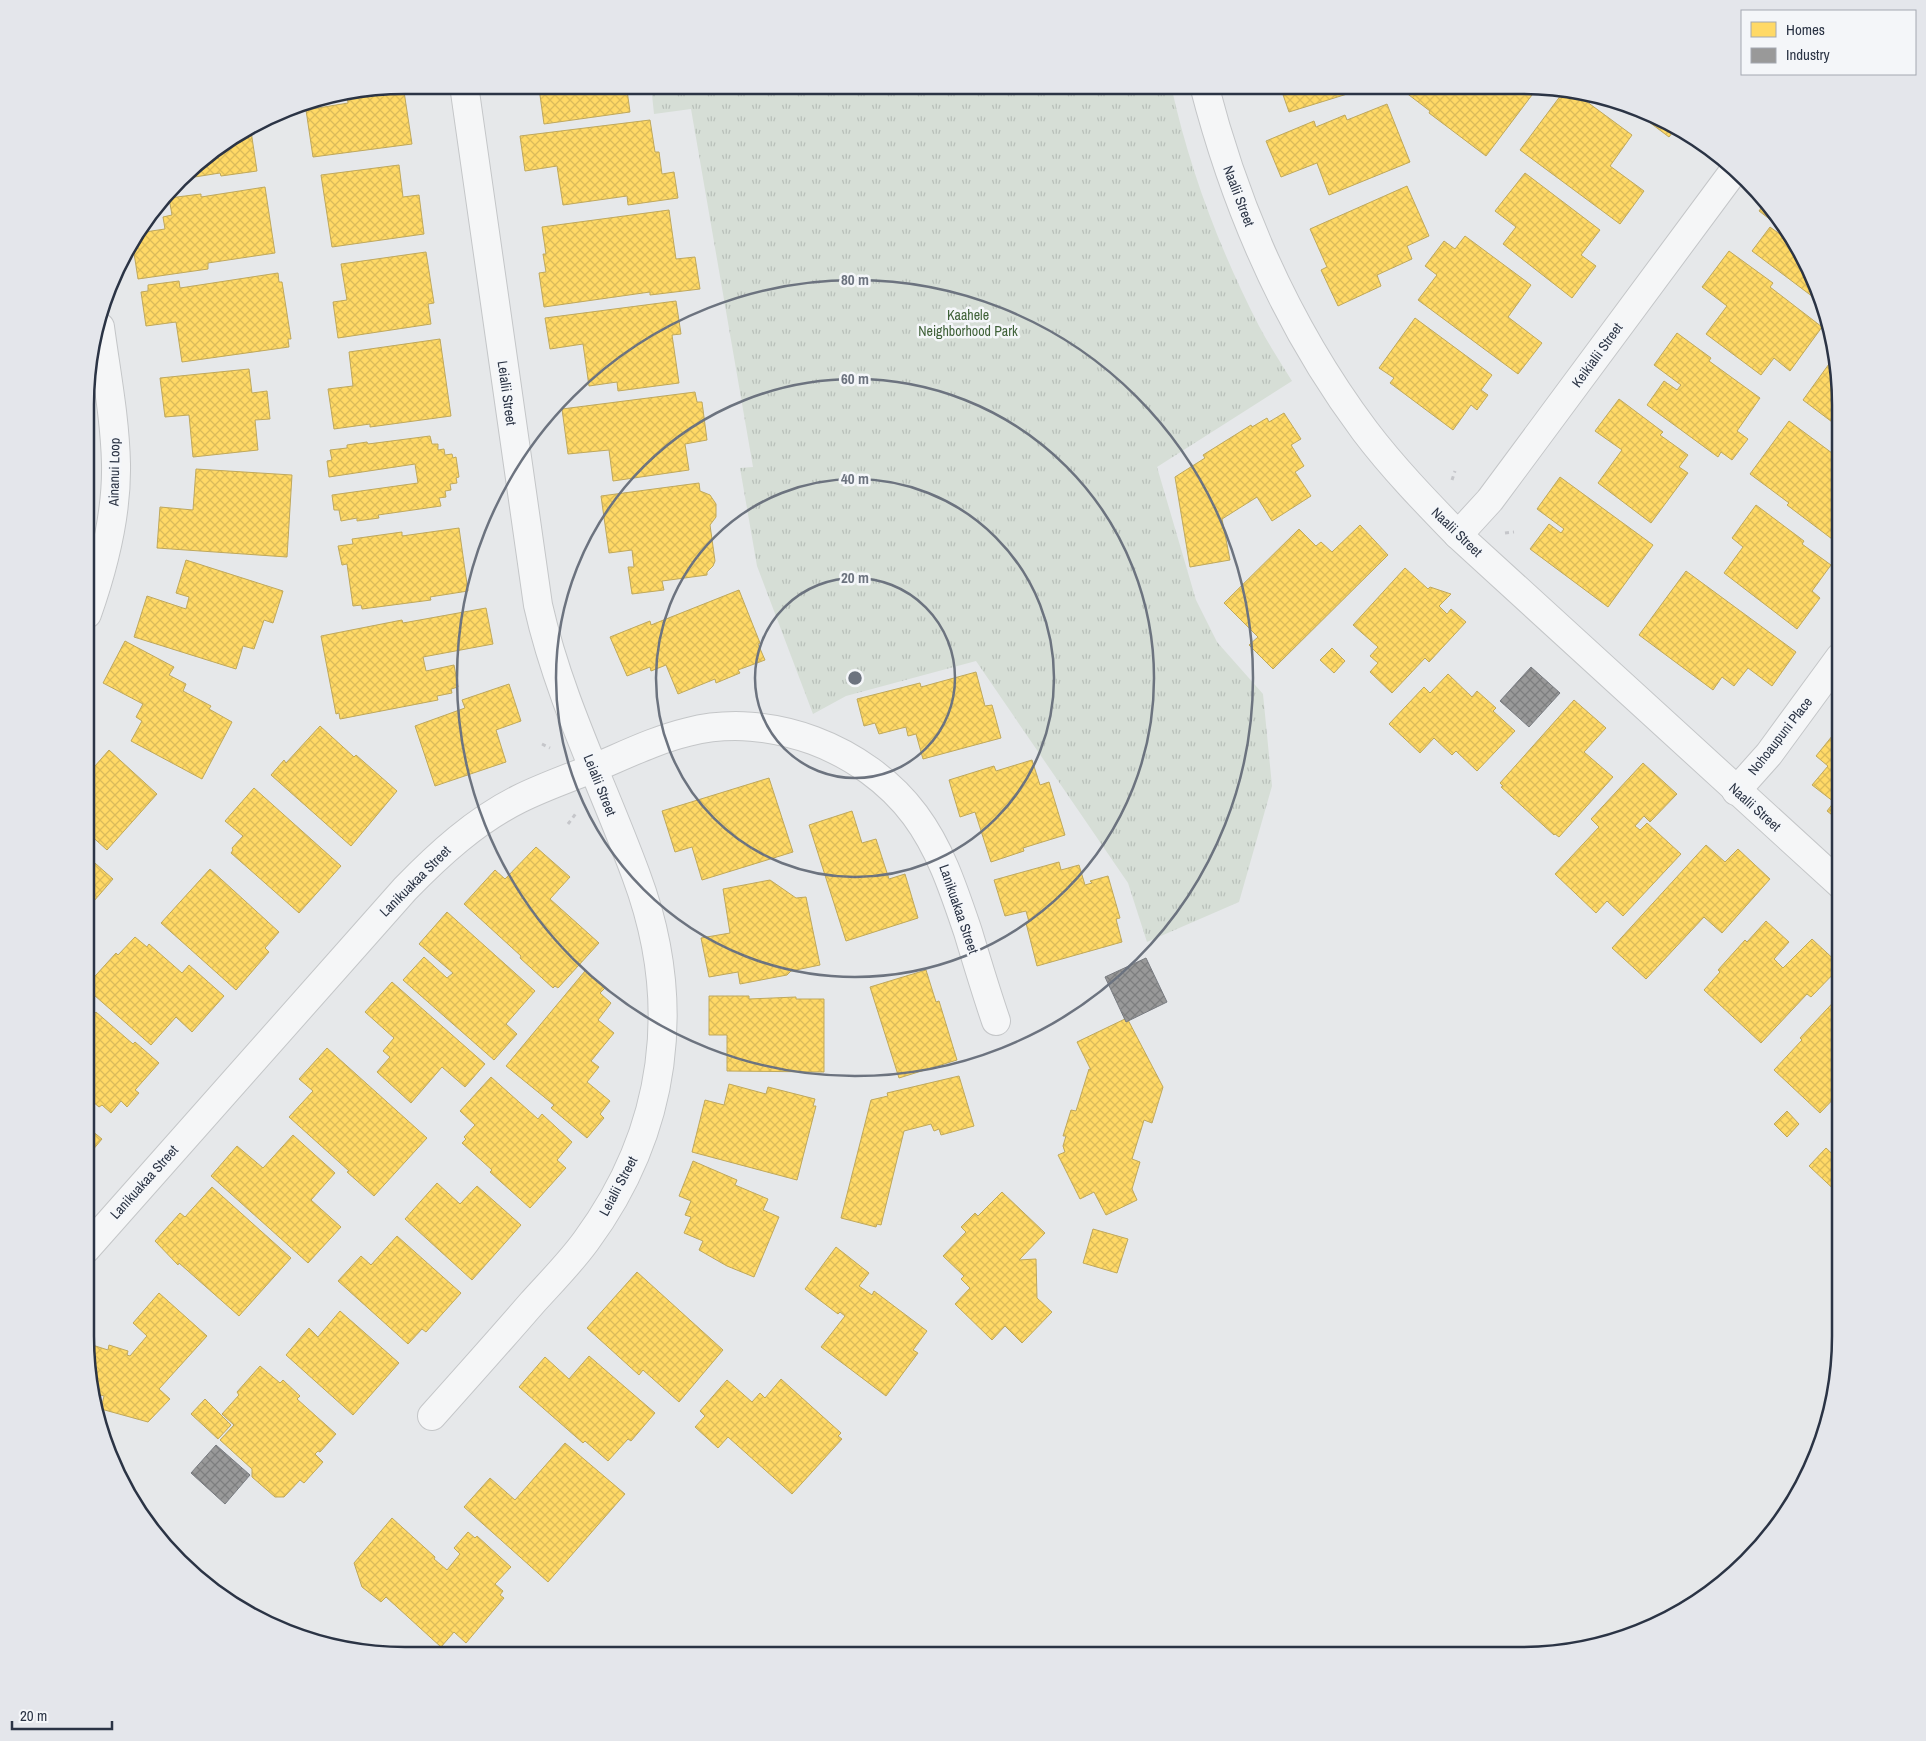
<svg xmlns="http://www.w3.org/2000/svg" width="1926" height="1741" viewBox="0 0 1926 1741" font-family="'Archivo Narrow',sans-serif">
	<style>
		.grass { fill: url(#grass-tufts) }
		.homes { fill: url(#homes-cross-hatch); stroke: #bfa85c }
		.industry { fill: url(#industry-cross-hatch); stroke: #787b80 }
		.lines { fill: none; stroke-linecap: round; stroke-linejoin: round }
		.minor-casing { stroke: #c4c6c8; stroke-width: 30 }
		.path { stroke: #c5c6ca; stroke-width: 3; stroke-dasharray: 4 4; stroke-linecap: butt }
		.minor { stroke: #f5f6f7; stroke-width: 28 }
		.ring { fill: none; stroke: #6c737f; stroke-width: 2.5 }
		.labels { text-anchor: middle; stroke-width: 5; stroke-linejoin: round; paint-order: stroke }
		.street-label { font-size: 14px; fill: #2b3445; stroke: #f4f6f9 }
		.park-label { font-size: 14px; fill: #3f6138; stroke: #f4f6f9 }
		.rim { fill: none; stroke: #2b3445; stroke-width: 2.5 }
		.centre { fill: #6c737f; stroke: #f4f6f9; stroke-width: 2.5 }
		.ring-label { font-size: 15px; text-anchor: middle; font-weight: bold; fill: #6c737f; stroke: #f4f6f9; stroke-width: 5; stroke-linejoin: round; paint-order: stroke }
	</style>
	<defs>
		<pattern id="grass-tufts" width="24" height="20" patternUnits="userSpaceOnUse" patternTransform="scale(1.25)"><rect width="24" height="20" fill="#d6ded6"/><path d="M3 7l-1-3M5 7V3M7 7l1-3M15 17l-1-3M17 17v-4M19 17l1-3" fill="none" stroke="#b8bfb9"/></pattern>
		<pattern id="homes-cross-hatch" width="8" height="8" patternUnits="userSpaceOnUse" patternTransform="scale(1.25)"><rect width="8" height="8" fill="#ffd966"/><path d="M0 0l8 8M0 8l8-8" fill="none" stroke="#dbbb5a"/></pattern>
		<pattern id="industry-cross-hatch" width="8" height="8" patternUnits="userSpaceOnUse" patternTransform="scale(1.25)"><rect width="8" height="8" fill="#999"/><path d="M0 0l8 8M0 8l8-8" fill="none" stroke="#7d7e7f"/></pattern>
	</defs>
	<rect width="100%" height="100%" fill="#e6e8ea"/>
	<path class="grass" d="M651,85H1171C1189,169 1220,250 1259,326C1269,345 1281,363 1292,381L1157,467L1196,600L1217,642L1263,694L1272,786L1239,902L1147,942L1128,883L976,661L846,696L813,714L757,566L740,468L753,467L691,109L654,114Z"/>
	<g class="homes">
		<polygon points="403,85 412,144 313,157 306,110 348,103 347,95"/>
		<polygon points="519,85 644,85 644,87 627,90 630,112 544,124 539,88 520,91"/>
		<polygon points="1280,86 1373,86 1289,112"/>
		<polygon points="1410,86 1528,86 1535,91 1486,156 1429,113 1430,111 1405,92"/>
		<polygon points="1564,91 1579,96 1632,135 1610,166 1644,191 1620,224 1520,150"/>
		<polygon points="1387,104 1410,162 1329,195 1317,163 1281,177 1266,141 1314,121 1316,127 1345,115 1347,120"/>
		<polygon points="1633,110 1663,118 1676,128 1669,137"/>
		<polygon points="650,120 655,152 659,152 662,174 674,172 678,198 628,205 627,196 563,205 557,166 525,171 520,136"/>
		<polygon points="251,131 257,171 221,176 220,173 182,179 194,164"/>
		<polygon points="399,165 403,197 419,195 424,234 332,247 321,175"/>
		<polygon points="1525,173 1600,230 1581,255 1596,266 1572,298 1503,244 1516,227 1495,211"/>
		<polygon points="1407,186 1429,236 1407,246 1412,259 1377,275 1381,286 1338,306 1321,270 1327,267 1310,229"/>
		<polygon points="265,187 275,253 208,263 208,269 138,279 132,240 138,233 165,229 163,217 172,215 169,198 201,194 201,197"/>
		<polygon points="1766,201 1784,230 1759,211"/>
		<polygon points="669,210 676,259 695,257 700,289 650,295 650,292 544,307 539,273 546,272 543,254 546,254 542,227"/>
		<polygon points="1770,227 1781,235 1785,231 1817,282 1821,303 1752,251"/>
		<polygon points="1465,236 1531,285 1508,317 1542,343 1518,374 1418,300 1437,275 1425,266 1444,241 1455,249"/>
		<polygon points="1729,251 1773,283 1770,287 1822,327 1790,371 1774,358 1761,375 1706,334 1727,306 1702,287"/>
		<polygon points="426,252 434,303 428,304 431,324 338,338 333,302 347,300 341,264"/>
		<polygon points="278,273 279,282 282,282 291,339 288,339 289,347 182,362 176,322 146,326 141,292 148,291 148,285 179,281 180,288"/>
		<polygon points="676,301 681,334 672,335 679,383 618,391 617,382 589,386 583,344 550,349 545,318"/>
		<polygon points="1415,318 1492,375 1481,390 1488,395 1477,410 1471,405 1453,430 1390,383 1394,378 1379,368"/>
		<polygon points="1677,333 1711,358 1709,361 1760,398 1737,431 1748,439 1732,460 1721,452 1718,457 1647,405 1664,381 1677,390 1681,385 1654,365"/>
		<polygon points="440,339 451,416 370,427 370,424 334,429 328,389 353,386 349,352"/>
		<polygon points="1834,357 1840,383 1840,428 1803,400"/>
		<polygon points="249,369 252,393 267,391 270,419 255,420 258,450 193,457 189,415 165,417 160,378"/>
		<polygon points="695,392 697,402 702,402 707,440 685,444 689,470 613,481 609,450 568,454 562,409"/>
		<polygon points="1619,399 1663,432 1660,435 1688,455 1679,467 1688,473 1651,523 1598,483 1622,450 1595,431"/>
		<polygon points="1284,413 1301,439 1291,445 1304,466 1295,472 1311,496 1272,521 1257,497 1222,519 1230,560 1190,567 1175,477 1205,458 1203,455 1251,425 1252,427 1267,418 1269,422"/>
		<polygon points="1789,421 1840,459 1840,545 1787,505 1789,503 1750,474"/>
		<polygon points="430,436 432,444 438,444 438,450 444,449 445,455 452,454 453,458 456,457 459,477 456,478 457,483 450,484 451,490 445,491 446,497 439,498 441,506 378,515 379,518 357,521 357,518 341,521 339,510 334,510 332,495 418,483 415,464 329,477 327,461 332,460 330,450 347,448 347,445 367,442 368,444"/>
		<polygon points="196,469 292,475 287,557 157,548 160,507 193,510"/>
		<polygon points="1560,477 1653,545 1608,607 1530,549 1549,524 1561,533 1564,529 1537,509"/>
		<polygon points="699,483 700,491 710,495 716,504 716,517 710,525 715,561 713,566 707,572 707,575 662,581 664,590 632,594 628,567 634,567 632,550 609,553 601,496"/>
		<polygon points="1756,505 1804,541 1802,544 1831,565 1812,591 1820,598 1797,629 1724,573 1743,547 1732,538"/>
		<polygon points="1360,525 1388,555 1273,669 1249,645 1258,637 1224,603 1299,529 1316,546 1321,542 1332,552"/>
		<polygon points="459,528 468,591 430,597 431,600 362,609 361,605 353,606 347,564 342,565 338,546 353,544 352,539 402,532 402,536"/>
		<polygon points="186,560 283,591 273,623 264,620 254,649 243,646 236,669 134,637 147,596 186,609 189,597 176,593"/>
		<polygon points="1405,568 1428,589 1430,587 1451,594 1439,606 1447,614 1451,609 1466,622 1429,662 1425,658 1392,693 1370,672 1378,663 1370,656 1378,647 1353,625"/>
		<polygon points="1686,571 1796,652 1772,686 1748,668 1734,686 1722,677 1713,690 1639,635"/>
		<polygon points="739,590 760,643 758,644 765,660 738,670 740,673 716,683 715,679 678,694 666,665 651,671 650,667 627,676 610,637 650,621 651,625"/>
		<polygon points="486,608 493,644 423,657 426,671 454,665 458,687 451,689 452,693 437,696 438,700 340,719 339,713 336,714 321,636 402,620 403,623"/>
		<polygon points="125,641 174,667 169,675 186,684 183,691 211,706 209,709 232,722 202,779 131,741 142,721 136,717 143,704 103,683"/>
		<polygon points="1332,648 1345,661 1334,673 1320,660"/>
		<polygon points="976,672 985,706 992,705 1001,738 923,759 916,734 908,736 906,727 879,734 875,723 864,726 857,699 920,683 921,687"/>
		<polygon points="1448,674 1472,697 1477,691 1496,708 1493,711 1515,731 1477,771 1456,751 1452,755 1434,738 1420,753 1389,724 1424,687 1430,693"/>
		<polygon points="509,684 521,721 496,730 506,762 435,786 415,726 465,708 462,700"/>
		<polygon points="1574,700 1606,728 1584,752 1613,777 1559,837 1555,834 1554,835 1501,787 1503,786 1500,783"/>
		<polygon points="1841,725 1841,822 1827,811 1834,802 1812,785 1828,766 1816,756"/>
		<polygon points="320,726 354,757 356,755 397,791 351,846 271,775 284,760 286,763"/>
		<polygon points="109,750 157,794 107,850 87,832 87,775"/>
		<polygon points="1032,760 1040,785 1049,782 1065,835 1023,848 1024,851 991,862 975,812 960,817 949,780 994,766 996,771"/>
		<polygon points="1643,763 1677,794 1650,822 1644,816 1635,826 1640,830 1647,823 1681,854 1623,916 1607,901 1596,913 1555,874 1599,827 1591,819"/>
		<polygon points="769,778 793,852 702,880 692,847 675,852 662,811"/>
		<polygon points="254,788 341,866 299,913 231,853 233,850 232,848 243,836 225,821"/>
		<polygon points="852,811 862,843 876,839 889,879 905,874 918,918 846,941 809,825"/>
		<polygon points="1706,845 1725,862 1738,849 1770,879 1722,933 1704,917 1646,979 1612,948"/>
		<polygon points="536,847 570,877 550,899 599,943 558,988 555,986 553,988 520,958 521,956 464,904 495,870 505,879"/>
		<polygon points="87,856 113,879 87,909"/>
		<polygon points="1059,862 1061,870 1079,865 1085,885 1092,883 1090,881 1108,876 1120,918 1116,919 1122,942 1037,966 1026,923 1029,922 1026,911 1005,916 994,880"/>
		<polygon points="210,869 279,932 265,948 269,952 236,990 161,923"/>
		<polygon points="770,880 796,898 806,897 820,965 791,971 787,975 740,984 738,972 709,977 701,938 730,933 723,889"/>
		<polygon points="447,912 535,991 506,1024 517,1034 494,1060 403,980 424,957 447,978 453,973 419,944"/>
		<polygon points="1766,921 1789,942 1774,959 1783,968 1812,939 1841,966 1811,997 1807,994 1761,1043 1704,990 1720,972 1718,970 1745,940 1747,942"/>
		<polygon points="135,937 147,947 149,944 182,973 189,965 224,996 192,1032 176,1017 151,1045 86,988 86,986 116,953 118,955"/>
		<polygon points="926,970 936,1002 939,1001 957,1060 899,1078 870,987"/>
		<polygon points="585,971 605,988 600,993 611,1003 598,1020 614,1033 591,1061 599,1067 587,1082 610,1101 600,1114 604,1118 587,1138 551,1108 554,1105 506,1066"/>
		<polygon points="392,982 485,1064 465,1087 442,1067 411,1103 377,1072 390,1057 383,1051 394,1038 365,1012"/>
		<polygon points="1841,994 1841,1091 1820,1113 1774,1070 1802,1040 1800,1038"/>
		<polygon points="709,996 749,996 749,999 796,997 796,999 824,999 824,1072 727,1071 727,1035 709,1035"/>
		<polygon points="96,1012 133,1044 135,1042 159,1063 135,1090 139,1093 127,1107 121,1101 111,1113 102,1105 99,1107 86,1096 86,1023"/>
		<polygon points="1127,1018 1163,1087 1152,1123 1144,1120 1132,1159 1140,1162 1132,1189 1137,1200 1106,1215 1094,1192 1080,1199 1058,1155 1065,1152 1063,1146 1066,1136 1063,1136 1071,1110 1076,1111 1089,1069 1091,1070 1077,1042"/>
		<polygon points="327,1048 427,1138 374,1196 347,1172 349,1171 289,1117 313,1091 299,1079"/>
		<polygon points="959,1076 974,1126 941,1135 939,1129 934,1131 931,1124 904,1131 881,1225 877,1224 876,1227 841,1218 871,1100 888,1096 887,1093"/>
		<polygon points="491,1077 538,1119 542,1114 572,1142 557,1160 566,1168 530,1208 490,1172 492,1170 462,1143 466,1139 464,1137 475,1125 460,1111"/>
		<polygon points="729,1084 766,1094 768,1087 815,1099 813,1106 816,1106 797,1180 692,1152 705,1100 724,1105"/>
		<polygon points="1787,1111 1799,1124 1787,1137 1774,1124"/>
		<polygon points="86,1126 102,1139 86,1158"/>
		<polygon points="293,1135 335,1173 311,1200 341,1227 308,1263 211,1176 237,1146 263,1168"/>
		<polygon points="1826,1148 1841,1162 1841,1196 1809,1166"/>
		<polygon points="693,1161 737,1180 735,1185 768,1199 763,1210 779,1217 754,1277 727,1266 699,1250 703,1241 684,1233 691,1217 685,1215 691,1201 679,1196"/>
		<polygon points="437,1183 460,1204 477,1186 521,1225 472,1280 405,1219"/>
		<polygon points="212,1187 291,1258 239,1316 179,1263 178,1265 155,1241 180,1213 185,1217"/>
		<polygon points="1002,1192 1045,1233 1019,1260 1036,1259 1037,1298 1052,1312 1022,1343 1005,1326 992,1340 955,1304 970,1288 961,1279 964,1276 943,1256 966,1232 961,1227 975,1213 978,1216"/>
		<polygon points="1093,1229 1128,1239 1117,1273 1083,1263"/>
		<polygon points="397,1236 461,1293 426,1332 422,1329 408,1344 338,1281 361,1256 371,1265"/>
		<polygon points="836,1247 869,1273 859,1286 872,1295 874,1291 927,1331 913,1350 918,1353 886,1396 821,1347 845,1316 840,1312 838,1314 805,1289"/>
		<polygon points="637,1272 723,1350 679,1402 643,1370 639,1375 587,1328"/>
		<polygon points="159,1293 207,1336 159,1389 170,1399 148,1422 101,1409 104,1396 94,1393 86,1357 86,1343 108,1350 109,1345 128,1351 127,1355 130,1356 147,1336 133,1323"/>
		<polygon points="340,1311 399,1363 353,1415 286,1355 309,1328 318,1337"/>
		<polygon points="589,1356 655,1413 631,1441 628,1439 608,1461 585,1441 583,1443 519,1387 545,1357 569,1379"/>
		<polygon points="260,1366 280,1383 283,1380 300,1396 297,1399 336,1434 320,1452 318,1451 315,1454 323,1462 304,1483 300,1480 284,1497 275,1497 252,1477 252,1469 220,1440 234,1425 222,1414 239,1395 237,1392"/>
		<polygon points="781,1379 841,1433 838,1436 842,1439 792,1494 728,1437 718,1448 695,1427 705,1416 700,1411 727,1380 752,1402 760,1393 765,1398"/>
		<polygon points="205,1399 231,1425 218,1439 191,1414"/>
		<polygon points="565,1443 625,1494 548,1582 464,1507 490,1478 515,1500"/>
		<polygon points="392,1518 435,1557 434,1559 447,1570 460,1554 454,1548 468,1532 475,1538 477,1536 511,1567 495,1584 503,1591 500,1595 504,1598 466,1643 454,1632 441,1647 386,1597 381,1602 362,1587 354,1563"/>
	</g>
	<g class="industry">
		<polygon points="1531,667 1560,693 1529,727 1500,701"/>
		<polygon points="1146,958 1167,1002 1126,1022 1105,977"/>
		<polygon points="216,1445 250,1475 225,1504 191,1473"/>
	</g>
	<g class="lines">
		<g class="minor-casing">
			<g id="minor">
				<path d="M1204,85C1236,209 1288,328 1365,431C1393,468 1426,502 1458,535L1841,885"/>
				<polyline points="1458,535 1490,500 1733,172"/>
				<path d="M87,614C104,566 117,515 116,464C115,418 106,372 100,327"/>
				<polyline points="1736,791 1769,754 1840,657"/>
				<path d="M86,1249L405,889C439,854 475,821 519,799C543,787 569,778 594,768C625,755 655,740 688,732C770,711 865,748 915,815C941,850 954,891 968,932C977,962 986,992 996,1021"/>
				<path d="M432,1416C466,1378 499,1341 532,1303C550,1283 570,1263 586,1241C667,1131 684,1003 636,875C603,785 559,699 538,605L464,85"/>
			</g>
		</g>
		<g class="path">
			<polyline points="1452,480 1455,471"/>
			<polyline points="1505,533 1514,532"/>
			<polyline points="542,744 550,748"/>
			<polyline points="568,824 577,812"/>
		</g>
		<use href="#minor" class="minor"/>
	</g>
	<g class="ring">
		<circle cx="855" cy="678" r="100"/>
		<circle cx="855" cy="678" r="199"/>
		<circle cx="855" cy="678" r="299"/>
		<circle cx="855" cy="678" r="398"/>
	</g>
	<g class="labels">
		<g class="street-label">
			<text transform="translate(1239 196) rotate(69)" y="5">Naalii Street</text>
			<text transform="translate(1597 355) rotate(-54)" y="5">Keikialii Street</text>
			<text transform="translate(507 393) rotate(82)" y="5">Leialii Street</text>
			<text transform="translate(114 472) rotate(-89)" y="5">Ainanui Loop</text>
			<text transform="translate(1457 532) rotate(44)" y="5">Naalii Street</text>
			<text transform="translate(1780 736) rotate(-52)" y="5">Nohoaupuni Place</text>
			<text transform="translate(600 785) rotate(68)" y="5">Leialii Street</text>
			<text transform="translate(1755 807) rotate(42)" y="5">Naalii Street</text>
			<text transform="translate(415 881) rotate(-45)" y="5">Lanikuakaa Street</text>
			<text transform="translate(959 909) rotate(71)" y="5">Lanikuakaa Street</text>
			<text transform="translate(144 1182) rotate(-48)" y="5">Lanikuakaa Street</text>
			<text transform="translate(618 1186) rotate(-62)" y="5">Leialii Street</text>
		</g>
		<g class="park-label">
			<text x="968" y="320">Kaahele<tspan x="968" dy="16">Neighborhood Park</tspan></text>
		</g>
	</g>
	<path d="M0 0H1926V1741H0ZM405 94H1521A311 311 0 0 1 1832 405V1336A311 311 0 0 1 1521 1647H405A311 311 0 0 1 94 1336V405A311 311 0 0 1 405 94Z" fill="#e4e6eb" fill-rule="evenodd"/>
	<path class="rim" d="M405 94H1521A311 311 0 0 1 1832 405V1336A311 311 0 0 1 1521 1647H405A311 311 0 0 1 94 1336V405A311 311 0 0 1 405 94Z"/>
	<circle cx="855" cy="678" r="8" class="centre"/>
	<g class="ring-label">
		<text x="855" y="285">80 m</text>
		<text x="855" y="384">60 m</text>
		<text x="855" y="484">40 m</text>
		<text x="855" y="583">20 m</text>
	</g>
	<rect x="1741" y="10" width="175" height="65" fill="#f4f6f9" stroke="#a4a8b1"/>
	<rect x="1751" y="22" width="25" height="15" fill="#ffd966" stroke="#a4a8b1"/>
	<text x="1786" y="35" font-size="15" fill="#2b3445">Homes</text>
	<rect x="1751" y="48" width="25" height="15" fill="#999999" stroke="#a4a8b1"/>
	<text x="1786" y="60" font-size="15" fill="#2b3445">Industry</text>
	<path d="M12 1721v8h100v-8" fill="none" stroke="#2b3445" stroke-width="2.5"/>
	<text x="20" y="1721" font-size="15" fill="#2b3445" stroke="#f4f6f9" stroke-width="4" paint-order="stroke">20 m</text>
</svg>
